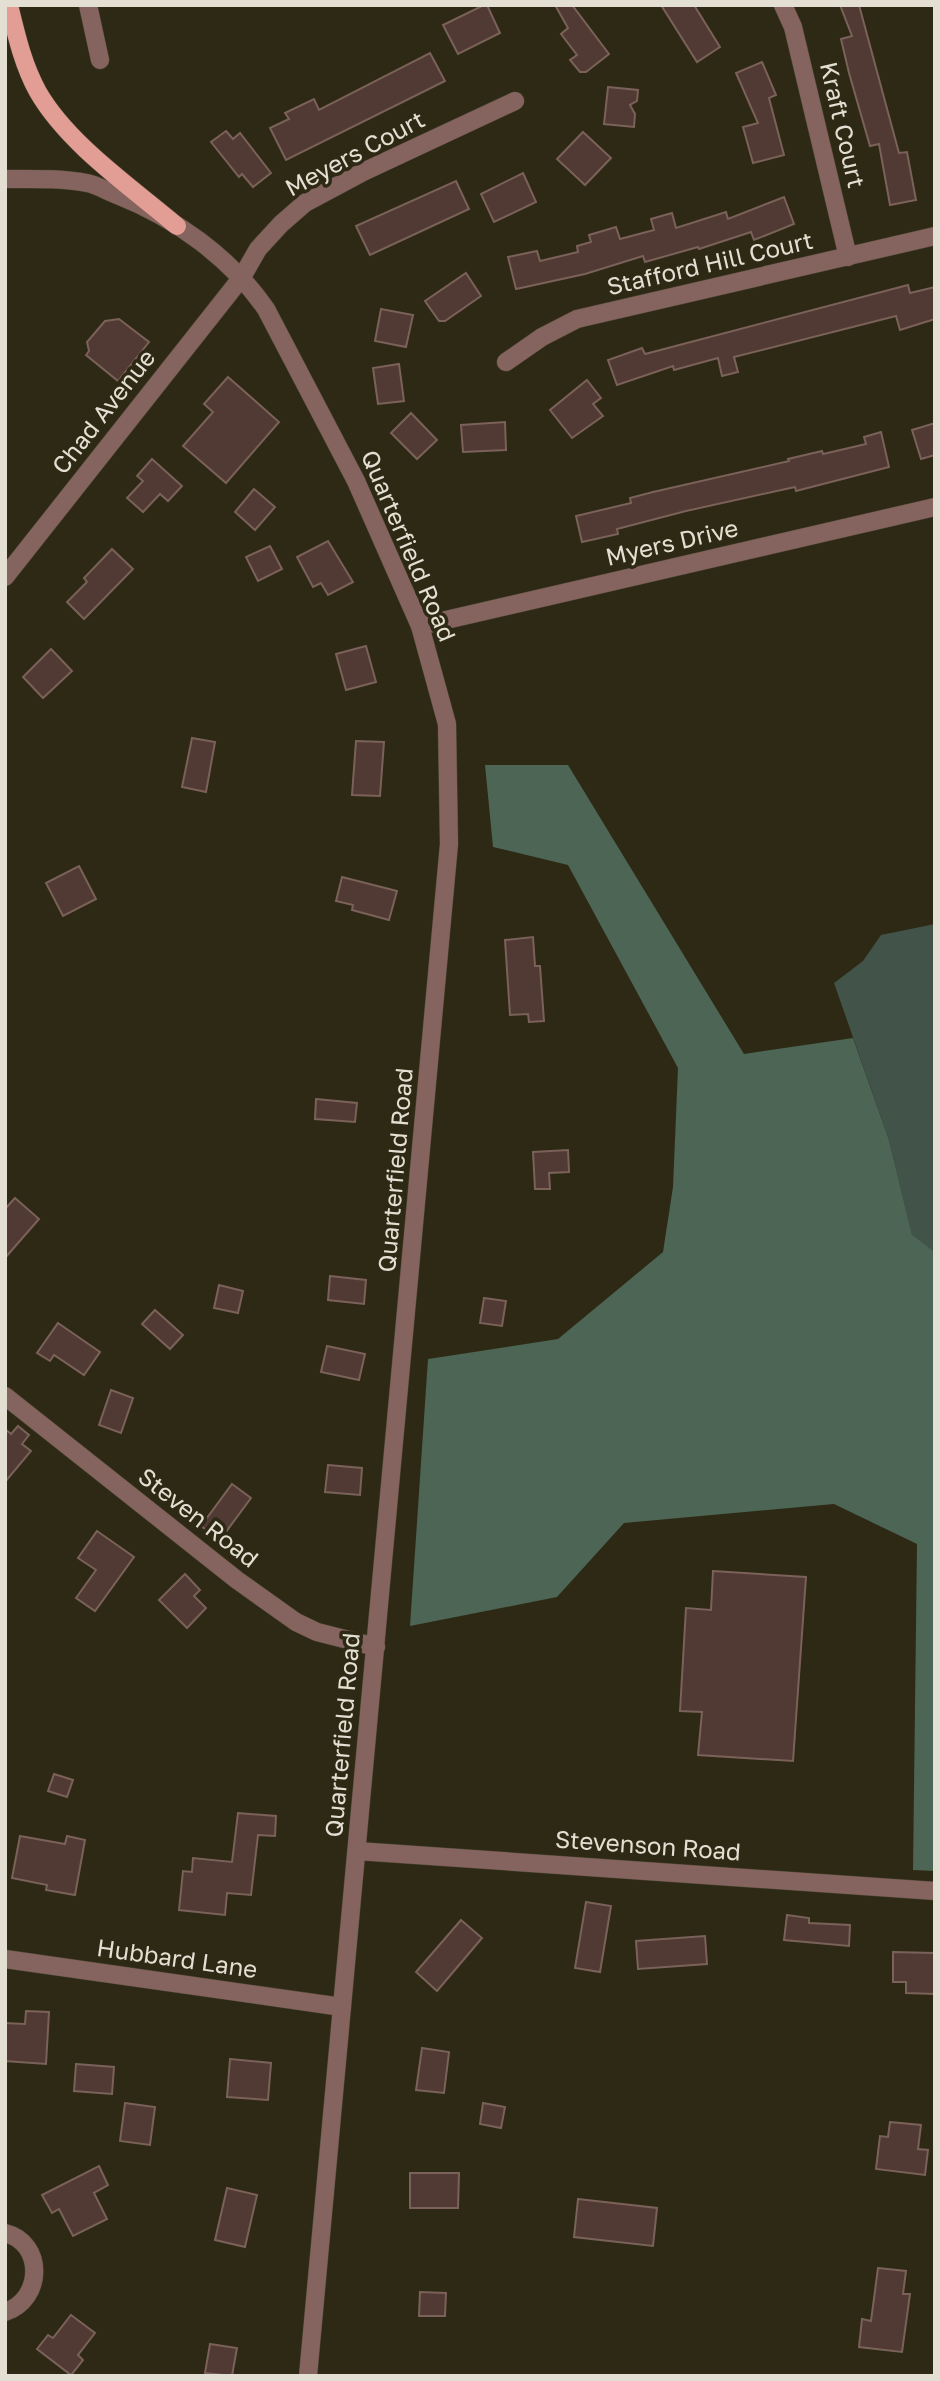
<svg xmlns="http://www.w3.org/2000/svg" width="940" height="2381" viewBox="0 0 940 2381" font-family="'Golos Text',sans-serif">
	<style>
		.green { fill: #425449 }
		.forest { fill: #4c6555 }
		.building { fill: #513a33; stroke: #7a6159; stroke-width: 2 }
		.lines { fill: none; stroke-linecap: round; stroke-linejoin: round }
		.minor-casing { stroke: #4b4633; stroke-width: 19 }
		.major-casing { stroke: #4b4633; stroke-width: 19 }
		.minor { stroke: #85635f; stroke-width: 18 }
		.major { stroke: #e29d94; stroke-width: 18 }
		.labels { text-anchor: middle; stroke-width: 7; stroke-linejoin: round; paint-order: stroke }
		.street-label { font-size: 24px; fill: #e3dfd3; stroke: #2e2914 }
	</style>
	<rect width="100%" height="100%" fill="#2e2914"/>
	<polygon class="green" points="935,924 935,1252 912,1236 889,1140 834,983 863,961 881,935"/>
	<polygon class="forest" points="485,765 568,765 744,1054 853,1038 889,1140 912,1235 935,1252 935,1871 913,1870 917,1544 834,1504 624,1523 557,1597 410,1626 428,1359 558,1339 663,1252 673,1187 678,1068 568,865 493,847"/>
	<g class="building">
		<polygon points="484,5 487,5 500,33 458,54 443,25"/>
		<polygon points="555,5 572,5 609,54 586,72 580,72 570,60 577,55 561,34 568,28"/>
		<polygon points="661,5 694,5 720,47 697,62"/>
		<polygon points="840,5 859,5 899,153 907,152 916,200 890,205 879,144 870,146 849,73 841,39 852,36"/>
		<polygon points="430,53 445,81 286,160 270,128 289,119 285,113 314,99 319,110"/>
		<polygon points="762,62 776,95 769,98 784,155 753,163 743,127 758,123 736,73"/>
		<polygon points="608,87 638,90 637,101 630,105 635,114 634,127 604,124"/>
		<polygon points="226,131 233,139 240,133 271,173 253,187 242,174 239,177 211,142"/>
		<polygon points="583,132 611,158 585,185 557,159"/>
		<polygon points="523,173 536,202 494,222 481,194"/>
		<polygon points="456,181 469,209 370,255 356,226"/>
		<polygon points="784,197 794,224 754,240 751,232 699,249 698,247 645,262 643,256 585,274 516,289 508,257 537,251 540,261 578,252 577,246 591,242 589,235 616,227 620,239 654,230 651,219 672,213 676,228 726,212 728,219"/>
		<polygon points="466,273 481,296 445,321 439,321 425,301"/>
		<polygon points="908,285 910,293 935,287 935,319 900,330 896,316 734,357 738,372 722,376 718,358 674,370 673,366 617,385 608,360 642,348 645,354"/>
		<polygon points="381,309 413,315 406,347 375,341"/>
		<polygon points="119,319 149,342 118,381 86,355 89,351 87,342 105,321"/>
		<polygon points="399,364 404,401 378,404 373,368"/>
		<polygon points="228,377 279,422 226,483 183,446 213,412 204,404"/>
		<polygon points="587,380 601,398 593,404 603,416 572,438 550,410"/>
		<polygon points="411,413 437,440 417,459 391,433"/>
		<polygon points="505,422 506,450 463,452 461,425"/>
		<polygon points="935,423 935,455 921,459 912,430"/>
		<polygon points="881,432 889,467 796,491 795,487 686,511 617,529 618,534 582,542 576,516 631,503 630,498 653,492 789,461 788,459 822,451 823,454 866,444 864,437"/>
		<polygon points="152,459 182,486 168,501 160,494 143,512 127,498 143,481 137,476"/>
		<polygon points="254,489 275,507 255,530 235,512"/>
		<polygon points="328,541 353,582 328,595 321,583 313,587 297,557"/>
		<polygon points="270,546 282,569 258,581 246,557"/>
		<polygon points="112,549 133,569 84,619 67,602 87,582 84,578"/>
		<polygon points="366,646 376,682 346,690 336,654"/>
		<polygon points="51,649 72,671 43,698 23,677"/>
		<polygon points="192,738 215,742 206,792 182,787"/>
		<polygon points="356,741 384,742 380,796 352,795"/>
		<polygon points="79,866 96,899 63,916 46,883"/>
		<polygon points="342,877 397,891 389,920 352,910 353,905 336,901"/>
		<polygon points="533,937 535,966 540,966 544,1021 529,1022 528,1014 510,1015 505,940"/>
		<polygon points="316,1099 357,1103 355,1122 315,1119"/>
		<polygon points="568,1150 569,1172 549,1173 550,1189 535,1189 533,1152"/>
		<polygon points="15,1198 39,1219 5,1258 5,1209"/>
		<polygon points="330,1276 366,1280 364,1304 328,1300"/>
		<polygon points="219,1285 243,1291 238,1313 214,1308"/>
		<polygon points="484,1298 506,1301 502,1326 480,1323"/>
		<polygon points="155,1310 183,1335 170,1349 142,1324"/>
		<polygon points="58,1323 100,1352 84,1375 54,1355 50,1361 37,1353"/>
		<polygon points="327,1346 365,1354 359,1380 321,1372"/>
		<polygon points="111,1390 133,1398 121,1433 99,1425"/>
		<polygon points="18,1426 29,1435 22,1444 31,1451 5,1482 5,1429 11,1434"/>
		<polygon points="328,1465 362,1468 360,1495 325,1492"/>
		<polygon points="232,1484 251,1498 220,1540 201,1526"/>
		<polygon points="97,1531 134,1557 95,1611 76,1598 96,1570 78,1558"/>
		<polygon points="713,1571 806,1577 793,1761 698,1755 702,1712 680,1711 686,1608 711,1610"/>
		<polygon points="185,1574 200,1590 194,1596 206,1608 187,1628 159,1600"/>
		<polygon points="54,1774 73,1780 67,1797 48,1791"/>
		<polygon points="238,1813 276,1816 275,1836 258,1835 251,1895 227,1893 225,1915 179,1910 183,1871 192,1872 193,1858 232,1862"/>
		<polygon points="20,1836 65,1844 67,1836 85,1840 75,1895 46,1890 47,1885 12,1878"/>
		<polygon points="586,1902 611,1906 600,1972 575,1968"/>
		<polygon points="787,1915 809,1918 809,1923 850,1925 849,1946 784,1940"/>
		<polygon points="461,1920 482,1938 437,1991 416,1972"/>
		<polygon points="705,1936 707,1964 638,1969 636,1941"/>
		<polygon points="893,1952 935,1953 935,1994 906,1993 906,1982 893,1982"/>
		<polygon points="26,2011 49,2012 46,2064 5,2061 5,2023 25,2024"/>
		<polygon points="422,2048 449,2052 444,2093 416,2090"/>
		<polygon points="230,2059 271,2063 268,2100 227,2097"/>
		<polygon points="76,2064 114,2067 112,2094 74,2091"/>
		<polygon points="125,2103 155,2107 150,2145 120,2141"/>
		<polygon points="483,2103 505,2107 501,2128 480,2124"/>
		<polygon points="890,2122 921,2125 918,2149 928,2150 925,2175 876,2169 880,2136 888,2137"/>
		<polygon points="99,2166 108,2185 94,2193 107,2219 73,2236 59,2209 52,2213 42,2195"/>
		<polygon points="410,2173 459,2173 458,2208 410,2208"/>
		<polygon points="227,2188 257,2195 245,2247 215,2240"/>
		<polygon points="578,2199 657,2208 653,2246 574,2237"/>
		<polygon points="878,2268 906,2271 903,2294 910,2294 902,2352 859,2347 862,2319 871,2321"/>
		<polygon points="420,2292 446,2293 445,2316 419,2316"/>
		<polygon points="71,2315 95,2333 78,2355 83,2360 71,2375 37,2349 48,2335 53,2338"/>
		<polygon points="210,2344 237,2348 232,2376 205,2373"/>
	</g>
	<g class="lines">
		<g class="minor-casing">
			<g id="minor">
				<polyline points="88,5 100,60"/>
				<polyline points="783,5 793,27 848,257"/>
				<path d="M5,179C32,179 60,178 87,183C97,185 107,191 117,195C175,218 230,257 266,309L356,481L420,626L447,724L449,844L308,2376"/>
				<polyline points="506,362 542,337 577,319 935,236"/>
				<polyline points="5,577 242,277 258,249 281,224 305,203 363,172 515,101"/>
				<polyline points="420,626 935,507"/>
				<polyline points="5,1396 237,1580 296,1622 317,1632 376,1647"/>
				<polyline points="357,1851 935,1891"/>
				<polyline points="5,1959 342,2007"/>
				<path d="M5,2233C45,2243 43,2300 5,2312"/>
			</g>
		</g>
		<g class="major-casing">
			<path id="major" d="M9,5C16,34 23,65 38,92C68,144 131,187 177,226"/>
		</g>
		<use href="#minor" class="minor"/>
		<use href="#major" class="major"/>
	</g>
	<g class="labels">
		<g class="street-label">
			<text transform="translate(842 125) rotate(77)" y="8">Kraft Court</text>
			<text transform="translate(355 154) rotate(-28)" y="8">Meyers Court</text>
			<text transform="translate(710 264) rotate(-13)" y="8">Stafford Hill Court</text>
			<text transform="translate(104 412) rotate(-52)" y="8">Chad Avenue</text>
			<text transform="translate(672 543) rotate(-13)" y="8">Myers Drive</text>
			<text transform="translate(408 546) rotate(67)" y="8">Quarterfield Road</text>
			<text transform="translate(396 1170) rotate(-85)" y="8">Quarterfield Road</text>
			<text transform="translate(198 1518) rotate(38)" y="8">Steven Road</text>
			<text transform="translate(343 1735) rotate(-85)" y="8">Quarterfield Road</text>
			<text transform="translate(648 1846) rotate(4)" y="8">Stevenson Road</text>
			<text transform="translate(177 1959) rotate(8)" y="8">Hubbard Lane</text>
		</g>
	</g>
	<rect width="940" height="2381" fill="none" stroke="#e3dfd3" stroke-width="14"/>
</svg>
